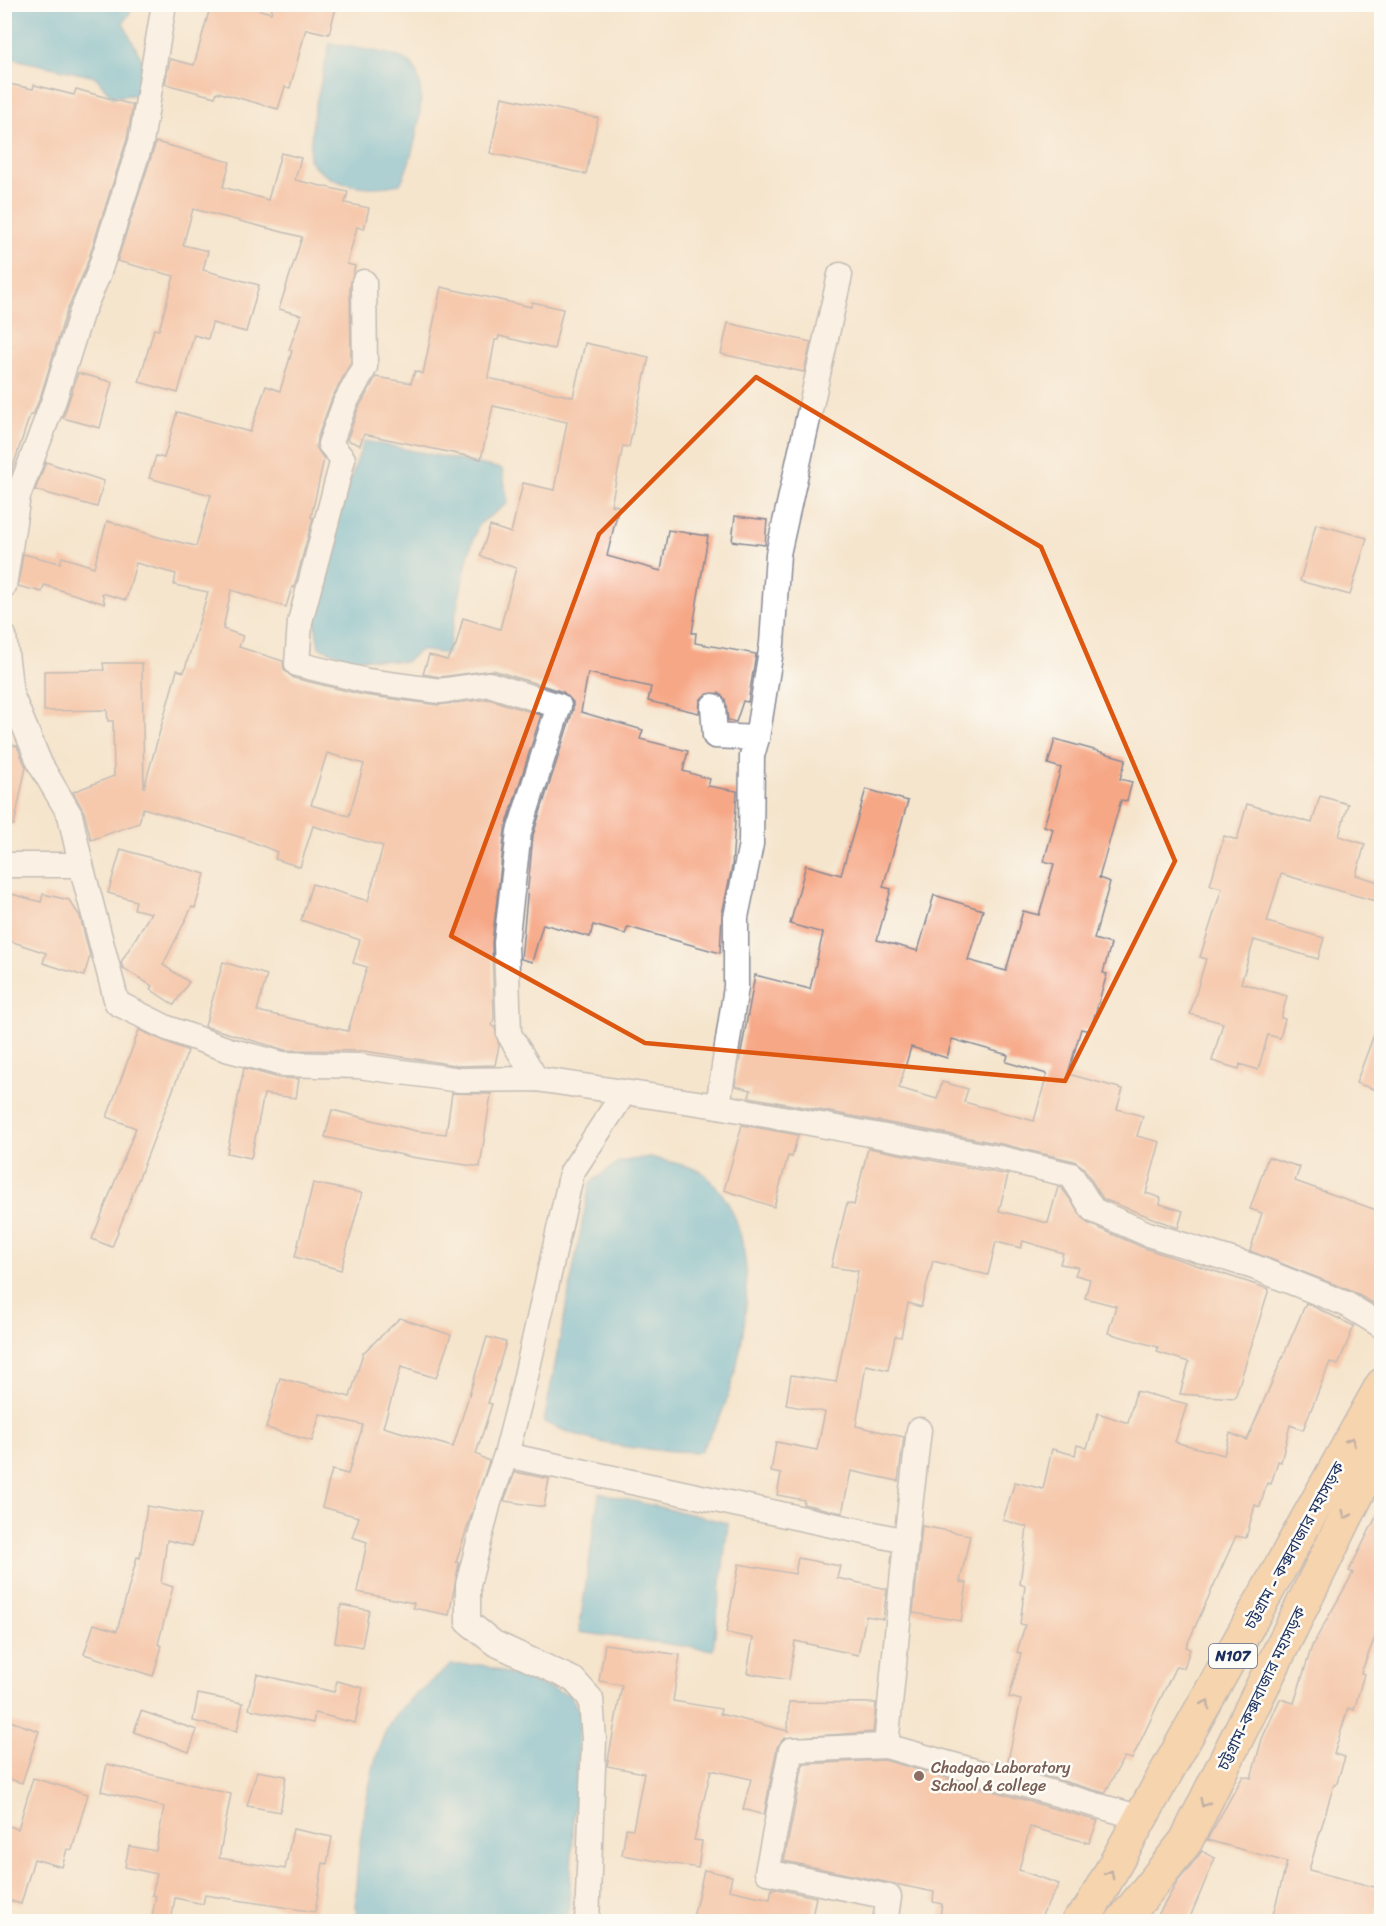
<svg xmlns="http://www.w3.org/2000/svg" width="1386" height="1926" viewBox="0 0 1386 1926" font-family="Sriracha,'Noto Sans Bengali',sans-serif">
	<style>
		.water { fill: #59b7d7; stroke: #3a739a; stroke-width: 1.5 }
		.building { fill: #f6a786; fill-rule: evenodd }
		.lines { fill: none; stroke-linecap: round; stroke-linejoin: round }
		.street-casing { stroke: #888a96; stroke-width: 27 }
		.highway-casing { stroke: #888a96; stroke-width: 36 }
		.street { stroke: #fff; stroke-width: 24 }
		.highway { stroke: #f7be88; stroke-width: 33 }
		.oneway { stroke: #7e6f71 }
		.marked { fill: none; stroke: #de5710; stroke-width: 4.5; stroke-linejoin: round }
		.education-dot { fill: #8d6e63; stroke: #fdfcf7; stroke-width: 2 }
		.labels { text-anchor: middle; stroke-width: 5; stroke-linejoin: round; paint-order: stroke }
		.shield { fill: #fdfcf7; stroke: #5f6c8c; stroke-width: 1.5 }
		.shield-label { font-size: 15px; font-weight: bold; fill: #1b2f5e }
		.street-label { font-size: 16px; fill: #1b2f5e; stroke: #fdfcf7 }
		.education-label { font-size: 16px; fill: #785e54; stroke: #fdfcf7; text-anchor: start }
	</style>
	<rect width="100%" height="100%" fill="#fdfcf7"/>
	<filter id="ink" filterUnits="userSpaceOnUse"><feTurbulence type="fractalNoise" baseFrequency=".0167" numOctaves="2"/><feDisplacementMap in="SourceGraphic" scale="12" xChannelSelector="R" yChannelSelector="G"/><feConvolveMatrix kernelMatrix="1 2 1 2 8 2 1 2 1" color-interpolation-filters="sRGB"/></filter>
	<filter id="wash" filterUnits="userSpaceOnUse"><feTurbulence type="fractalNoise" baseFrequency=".008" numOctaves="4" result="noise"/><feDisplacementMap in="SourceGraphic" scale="24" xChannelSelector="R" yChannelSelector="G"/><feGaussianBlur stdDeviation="1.35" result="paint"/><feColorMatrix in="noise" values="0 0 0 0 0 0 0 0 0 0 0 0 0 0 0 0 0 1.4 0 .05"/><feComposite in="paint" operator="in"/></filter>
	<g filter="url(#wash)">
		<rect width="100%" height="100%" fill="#f5e5cd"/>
		<g class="water">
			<polygon points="5,5 135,5 123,23 146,68 141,94 112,97 96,77 5,57"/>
			<path d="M330,43C348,47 393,52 407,61C435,79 413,160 400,184C368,191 328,187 309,159L314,112Z"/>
			<polygon points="364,441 502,469 508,503 478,525 468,556 447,654 420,650 406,662 346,657 319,647 313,611 326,574 333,529"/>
			<path d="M650,1157C663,1161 694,1166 703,1173C766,1226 749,1339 724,1407C718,1423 708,1438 700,1452C639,1450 601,1448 544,1422L590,1183L619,1162Z"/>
			<polygon points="599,1493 728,1523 713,1650 579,1632"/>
			<path d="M451,1665H482L570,1695L580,1713L568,1921H357C352,1877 367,1776 384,1735C396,1706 428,1685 451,1665Z"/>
		</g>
		<g id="blocks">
			<g class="building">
				<polygon points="211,4 239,4 271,13 273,4 337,4 329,34 306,29 290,88 285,87 278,109 217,92 215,97 165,84 170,59 194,65"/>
				<polygon points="4,83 33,89 34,85 74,95 76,89 133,105 127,139 85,270 67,310 41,395 33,415 30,415 7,485 4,484 4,373 11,347 4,346 4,174 13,131 4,129"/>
				<polygon points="502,97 598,118 586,174 490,153"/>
				<path d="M156,142L230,162L223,187L268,200L281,153L301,158L295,180L348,192L345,203L369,208L364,229L357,227L347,264L355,266L350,287L351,362L332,398L317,439L316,447L324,459L311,517L313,518L294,588L292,587L286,607L231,590L223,629L243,636L239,647L283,661L284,670L294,678L364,695L438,705L488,699L541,715L505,830L492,943L494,1018L492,1026L495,1027L499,1046L495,1065L461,1066L364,1051L285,1050L207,1027L205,1026L223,962L267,975L257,1011L348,1031L367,967L353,963L360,940L301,920L312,884L368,901L383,846L313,826L300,867L275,859L277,852L243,838L143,808L139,823L91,840L84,812L73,792L114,776L113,721H108L107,710L44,711V671L104,670L103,663H142L144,788L177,670L184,672L208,592L174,585L176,574L136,563L126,600L102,593L105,604L44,585L42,592L18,586L23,554L60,563L62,557L94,567L107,521L158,537L196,546L211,495L149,478L156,456L164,458L177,412L250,432L266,386L280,391L292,351L289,350L301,315L279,309L302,237L193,209L183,245L208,251L203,270L259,285L246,332L212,323L208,339L194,335L178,393L139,382L154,329L159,330L174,276L117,261ZM327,753L364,764L349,816L311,805Z"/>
				<polygon points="441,287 531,307 532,302 563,309 554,349 499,336 498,340 495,340 488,378 573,397 585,343 649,357 629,447 623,446 611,505 619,506 607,556 661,571 668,530 708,536 692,633 696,633 695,643 756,654 748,702 743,701 736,722 728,720 725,699 719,693 705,695 700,700 699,713 648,701 651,687 588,673 581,712 643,730 640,739 688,751 683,771 710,779 708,786 737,791 732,867 722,914 720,953 628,927 625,934 593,925 590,937 543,924 532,962 521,959 533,835 573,710 573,702 563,692 493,670 440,677 423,674 429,655 447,660 456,645 463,618 500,629 516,568 480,556 490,526 511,533 523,483 554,490 567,422 493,406 481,459 364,434 360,445 347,440 358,409 376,377 411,383 415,371 423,374"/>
				<polygon points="728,323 811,342 804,372 721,354"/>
				<polygon points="78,373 112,382 100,428 63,418"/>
				<polygon points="46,462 104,481 97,507 35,490"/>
				<polygon points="735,516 767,520 765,545 732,541"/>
				<polygon points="1316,524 1367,538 1350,595 1300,581"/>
				<path d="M1055,739L1126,759L1120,779L1132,782L1127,801L1121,800L1099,878L1110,882L1094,939L1111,944L1103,973L1107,974L1090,1031L1081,1029L1068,1074L1123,1089L1117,1109L1143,1116L1137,1136L1160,1142L1146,1193L1161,1198L1160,1204L1183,1211L1178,1228L1103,1199L1083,1167L1074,1161L1002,1144L749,1097L751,1090L735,1086L755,975L810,989L823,933L790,924L806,865L841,875L866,789L908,801L883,887L891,889L877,940L918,951L934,895L983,910L968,960L1006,971L1023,911L1039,915L1054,864L1044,861L1053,829L1044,826L1061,768L1048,764ZM952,1039L1008,1055L1006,1062L1047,1074L1034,1121L964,1102L968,1089L942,1082L937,1099L899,1088L911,1047L947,1058Z"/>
				<polygon points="4,743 17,746 26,767 14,825 4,824"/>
				<polygon points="1320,796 1348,804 1339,836 1365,844 1356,875 1382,883 1382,903 1281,874 1267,922 1324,938 1318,959 1254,940 1241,983 1287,996 1281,1018 1285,1019 1280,1038 1268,1035 1258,1070 1240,1064 1239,1069 1212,1061 1223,1023 1190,1014 1206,959 1200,957 1222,888 1210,885 1224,836 1237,840 1247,804 1312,823"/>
				<polygon points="121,849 205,874 195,908 192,907 163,965 189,982 174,1005 150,989 152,986 123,968 121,962 151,913 134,909 136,901 108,893"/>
				<polygon points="4,892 41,902 43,894 69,900 80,916 90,956 84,976 43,963 46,953 4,939"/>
				<polygon points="1379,1021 1382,1021 1382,1092 1356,1083"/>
				<polygon points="139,1030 188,1051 112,1247 92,1239 136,1128 107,1117"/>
				<polygon points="244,1068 279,1078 299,1079 296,1098 264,1094 251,1158 227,1153"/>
				<polygon points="452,1093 491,1094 480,1167 411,1157 325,1137 332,1110 416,1131 446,1134"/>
				<polygon points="742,1125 798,1135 792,1157 788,1156 774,1207 724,1190"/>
				<polygon points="868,1148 1008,1175 999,1211 1048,1223 1058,1187 1062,1188 1087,1223 1144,1248 1269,1289 1235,1398 1180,1394 1189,1362 1157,1352 1158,1347 1108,1333 1116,1306 1085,1298 1090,1279 1075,1275 1078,1267 1060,1264 1063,1253 1023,1241 1021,1248 996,1242 988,1275 933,1261 921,1307 908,1303 901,1337 895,1336 888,1370 866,1365 856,1426 904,1437 898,1481 851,1471 842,1513 803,1504 804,1500 777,1495 781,1474 771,1472 776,1442 817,1450 825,1412 786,1405 791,1375 836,1382 858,1271 831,1267 847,1203 854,1205"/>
				<polygon points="1268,1157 1300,1167 1295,1181 1382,1212 1382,1308 1351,1291 1250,1251 1262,1213 1250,1209"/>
				<polygon points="313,1183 362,1193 341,1270 295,1257"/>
				<polygon points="1306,1303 1354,1326 1338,1365 1330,1362 1303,1430 1290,1425 1281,1462 1278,1461 1271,1484 1267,1483 1260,1507 1255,1505 1246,1538 1236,1536 1186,1647 1190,1649 1184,1668 1176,1666 1132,1759 1124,1757 1105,1793 1007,1765 1021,1700 1009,1697 1021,1654 1017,1652 1025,1625 1020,1624 1025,1586 1020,1584 1027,1527 1003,1520 1015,1482 1043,1489 1052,1449 1075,1455 1077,1445 1087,1448 1098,1413 1128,1423 1136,1391 1187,1404 1175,1442 1224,1455 1230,1433 1247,1440"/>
				<polygon points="400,1318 451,1335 436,1378 401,1367 383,1427 453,1447 487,1337 506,1342 488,1403 492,1404 476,1454 489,1461 456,1562 459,1563 449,1615 413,1608 414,1603 357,1592 367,1542 352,1537 359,1517 322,1507 332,1470 348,1474 363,1425 320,1414 312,1441 266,1428 280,1378 350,1397 363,1353"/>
				<polygon points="515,1472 549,1479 544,1507 504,1501"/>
				<polygon points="1382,1505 1382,1619 1361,1673 1364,1674 1354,1710 1348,1708 1334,1754 1345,1757 1336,1785 1334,1784 1309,1870 1382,1889 1374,1922 1271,1922 1287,1862 1207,1840 1243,1776 1251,1778 1262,1739 1280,1699 1294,1703 1312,1646 1353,1573 1349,1571"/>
				<polygon points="147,1506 200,1515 192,1546 167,1540 161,1583 173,1587 158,1644 162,1646 153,1676 84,1654 94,1624 117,1631 137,1557 140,1558"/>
				<polygon points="922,1526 970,1535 960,1582 967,1583 961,1621 913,1613"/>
				<polygon points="798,1558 840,1566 837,1578 887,1589 883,1619 866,1616 858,1655 795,1641 789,1680 747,1673 753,1638 726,1633 739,1564 795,1574"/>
				<polygon points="341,1605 369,1610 362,1647 335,1642"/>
				<polygon points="605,1644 680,1655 673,1701 721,1709 720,1714 788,1731 789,1702 876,1703 873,1732 784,1738 777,1747 764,1815 743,1809 751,1779 711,1770 694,1840 702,1841 698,1868 622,1855 626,1828 633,1829 644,1773 607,1766 622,1685 599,1681"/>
				<polygon points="257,1674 334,1692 337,1681 363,1688 355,1723 315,1713 313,1723 249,1709"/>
				<polygon points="198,1694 243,1703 237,1731 193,1721"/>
				<polygon points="141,1711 197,1730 189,1752 134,1732"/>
				<polygon points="4,1719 39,1731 22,1783 4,1777"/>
				<polygon points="884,1760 1098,1821 1089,1843 1030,1827 1019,1870 1059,1884 1038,1922 939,1922 942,1904 933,1902 934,1892 784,1861 803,1764"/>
				<polygon points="107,1764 231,1794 219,1858 285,1869 293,1829 332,1837 327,1864 323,1863 315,1912 205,1895 203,1904 175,1898 171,1922 151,1922 156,1896 152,1895 157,1874 125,1867 129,1846 156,1851 164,1807 101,1791"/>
				<polygon points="257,1771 286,1776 280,1812 247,1806"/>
				<polygon points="33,1778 88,1794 72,1850 67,1849 62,1867 34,1859 21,1904 4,1899 4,1871 10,1852 4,1850 4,1843 9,1826 18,1829"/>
				<polygon points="1202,1851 1215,1858 1188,1922 1154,1922 1176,1884"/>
				<polygon points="704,1870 732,1876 729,1890 770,1899 772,1888 816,1897 811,1922 692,1922"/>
			</g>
		</g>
	</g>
	<g filter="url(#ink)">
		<use href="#blocks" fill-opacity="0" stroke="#888a96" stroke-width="1.5"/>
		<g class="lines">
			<g class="street-casing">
				<g id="street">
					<polyline points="364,282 365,367 345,403 330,444 343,459 300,622 297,664 367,681 440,691 489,684 559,706 519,832 506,943 509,1034 536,1079"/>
					<polyline points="4,586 18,496 54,400 81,314 98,275 141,142 164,4"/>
					<polyline points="4,636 11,694 40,764 70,815 81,865 4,865"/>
					<polyline points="713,706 715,736 757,738 752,756 751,844 736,917 736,987 718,1106"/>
					<polyline points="757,738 772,644 778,554 840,275"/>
					<polyline points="81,865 117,1003 167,1028 229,1050 283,1064 358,1066 460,1080 536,1079 718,1106 999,1158 1071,1175 1093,1210 1148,1234 1254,1267 1346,1304 1382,1326"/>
					<polyline points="506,1455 906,1541 886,1746 1142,1818"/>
					<polyline points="906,1541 919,1430"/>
					<polyline points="587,1922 594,1740 591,1699 574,1680 494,1643 468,1622 468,1585 489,1502 506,1455 524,1385 572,1172 624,1093"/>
					<polyline points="885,1922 889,1897 767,1872 791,1750 886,1746"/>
				</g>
			</g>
			<g class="highway-casing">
				<g id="highway">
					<polyline points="1078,1922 1089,1911 1382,1385"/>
					<polyline points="1122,1922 1186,1841 1382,1444"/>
				</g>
			</g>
			<use href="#street" class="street"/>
			<use href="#highway" class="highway"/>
		</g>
		<defs><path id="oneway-chevron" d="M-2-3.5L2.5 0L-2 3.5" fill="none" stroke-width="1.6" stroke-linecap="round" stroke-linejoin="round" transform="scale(1.5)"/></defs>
		<g class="oneway">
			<use href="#oneway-chevron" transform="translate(1351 1441) rotate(-61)"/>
			<use href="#oneway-chevron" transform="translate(1346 1515) rotate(116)"/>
			<use href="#oneway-chevron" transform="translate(1206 1704) rotate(-61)"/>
			<use href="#oneway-chevron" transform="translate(1204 1803) rotate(116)"/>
			<use href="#oneway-chevron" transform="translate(1110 1874) rotate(-61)"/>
		</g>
	</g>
	<path d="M0 0H1386V1926H0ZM756,377L1041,547L1175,861L1065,1081L645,1043L451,936L599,534Z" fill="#f5e5cd" fill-opacity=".55" fill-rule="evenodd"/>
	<path class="marked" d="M756,377L1041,547L1175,861L1065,1081L645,1043L451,936L599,534Z"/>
	<circle class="education-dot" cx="919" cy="1776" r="6"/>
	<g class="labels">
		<rect class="shield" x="1209" y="1644" width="48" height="24" rx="4.5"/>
		<g class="shield-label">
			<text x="1233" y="1661">N107</text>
		</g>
		<g class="street-label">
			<text transform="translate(1294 1545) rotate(-61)" y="6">চট্টগ্রাম - কক্সবাজার মহাসড়ক</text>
			<text transform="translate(1261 1688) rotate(-64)" y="6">চট্টগ্রাম-কক্সবাজার মহাসড়ক</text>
		</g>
		<g class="education-label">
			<text x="931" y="1773">Chadgao Laboratory<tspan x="931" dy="18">School &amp; college</tspan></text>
		</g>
	</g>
	<rect width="1386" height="1926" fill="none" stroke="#fdfcf7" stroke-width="24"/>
</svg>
